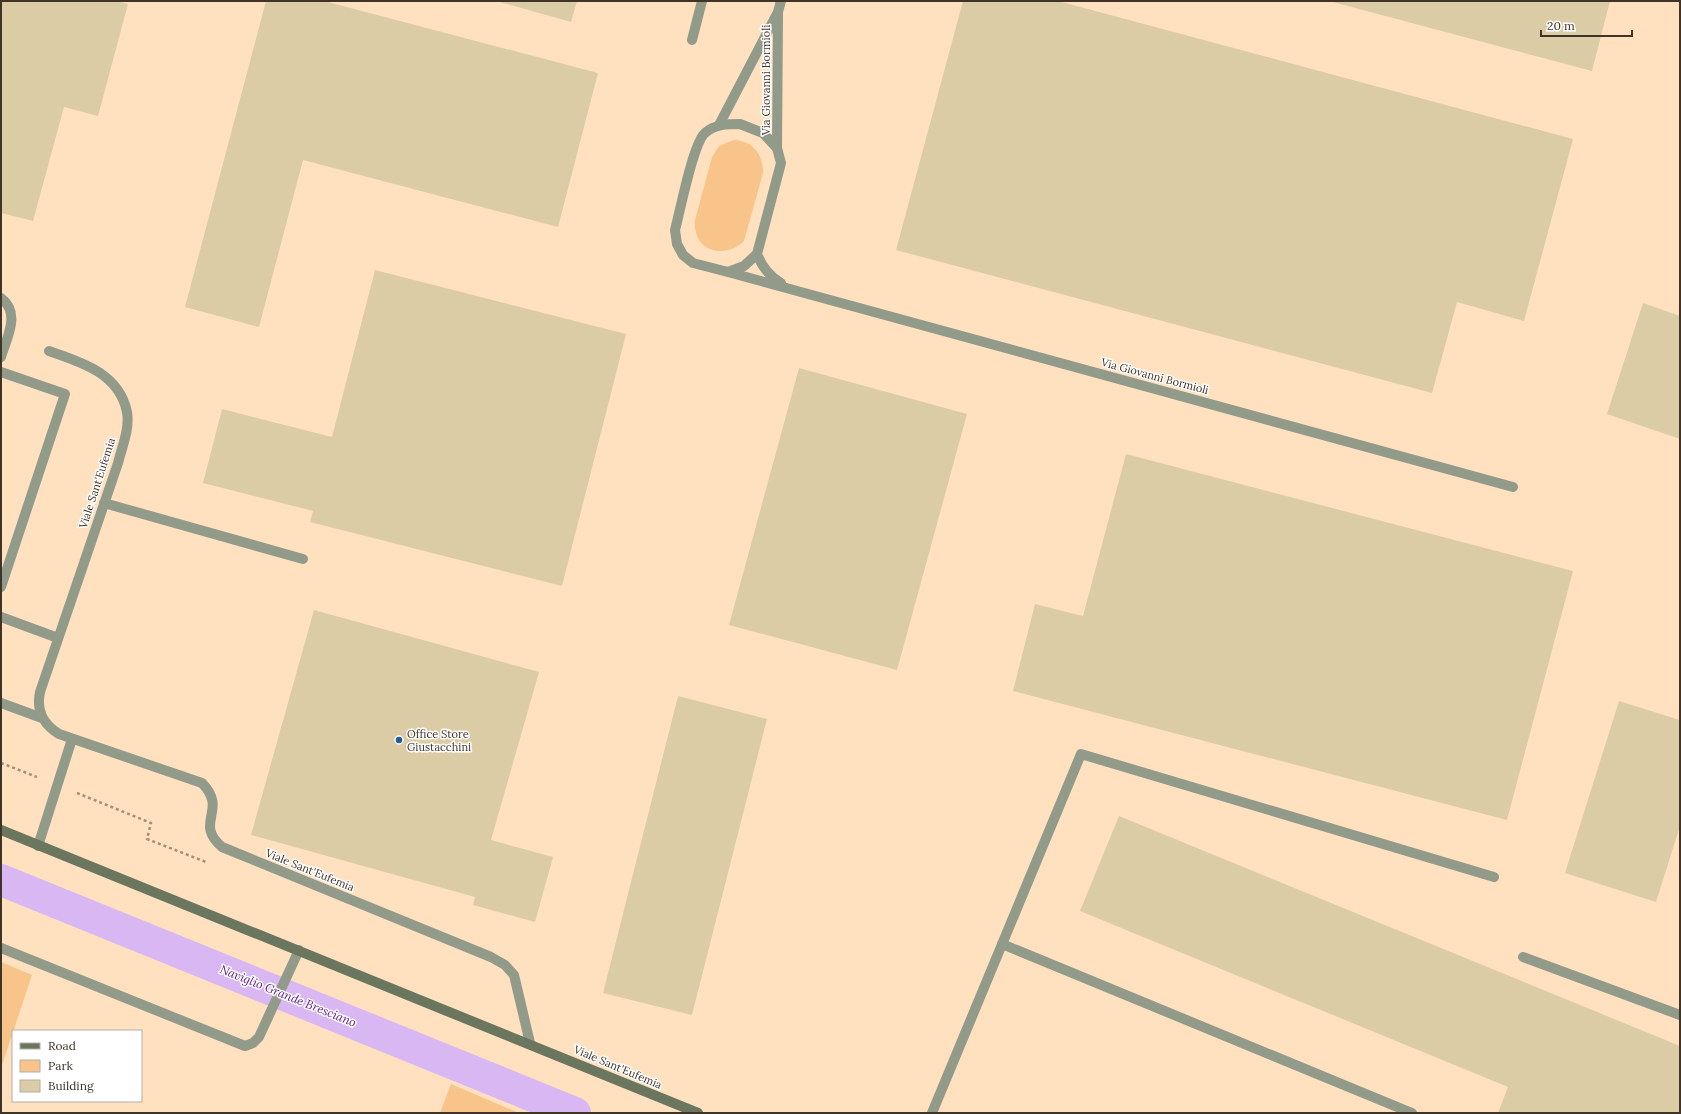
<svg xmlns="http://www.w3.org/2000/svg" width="1681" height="1114" viewBox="0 0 1681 1114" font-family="Lora,serif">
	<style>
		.green { fill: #f8c48a }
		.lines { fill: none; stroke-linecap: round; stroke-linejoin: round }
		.canal { stroke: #d8b7f3; stroke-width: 32 }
		.building { fill: #dccca5 }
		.path { stroke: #a58f77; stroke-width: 2.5; stroke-dasharray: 3 3; stroke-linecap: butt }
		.service { stroke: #929a8a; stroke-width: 10 }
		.minor { stroke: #929a8a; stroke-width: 10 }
		.secondary { stroke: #6a765e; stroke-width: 10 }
		.poi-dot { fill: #205e94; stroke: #fff; stroke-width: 1.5 }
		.labels { text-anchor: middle; stroke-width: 3; stroke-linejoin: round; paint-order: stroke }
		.street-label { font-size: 11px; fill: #403427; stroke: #fff }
		.poi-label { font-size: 11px; fill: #403427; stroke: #fff; text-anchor: start }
		.water-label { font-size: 12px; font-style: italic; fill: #5f1288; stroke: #fff }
	</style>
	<rect width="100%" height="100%" fill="#ffe0bf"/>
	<g class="green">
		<path d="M734,140C753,141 763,154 763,173L744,241C723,261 692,250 695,220L712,157L719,146Z"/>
		<polygon points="1,962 32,975 1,1068"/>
		<polygon points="451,1084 519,1113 440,1113"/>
	</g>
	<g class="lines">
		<polyline class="canal" points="1,880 575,1113"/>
	</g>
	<g class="building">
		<polygon points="1,1 117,1 128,4 98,116 64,107 33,221 1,213"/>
		<polygon points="266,1 324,1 598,73 558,227 303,160 259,327 185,307"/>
		<polygon points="496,1 577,1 571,22"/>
		<polygon points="963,1 1058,1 1573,139 1524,321 1457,302 1432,393 896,250"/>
		<polygon points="1329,1 1610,1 1592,71"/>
		<polygon points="375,270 626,334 562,586 310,522 313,511 203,483 222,409 332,437"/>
		<polygon points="1643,303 1680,316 1680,439 1607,414"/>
		<polygon points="799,368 967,414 897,670 729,625"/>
		<polygon points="1126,454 1573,571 1507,820 1013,691 1035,604 1083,616"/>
		<polygon points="314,610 539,672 491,840 553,857 535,922 473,905 475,897 251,835"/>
		<polygon points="678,696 767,719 692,1015 603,993"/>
		<polygon points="1619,701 1680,720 1680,826 1656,902 1565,873"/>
		<polygon points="1119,816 1680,1046 1680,1113 1498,1113 1508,1087 1080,911"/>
	</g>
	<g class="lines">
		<g class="path">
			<polyline points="1,763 37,777"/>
			<polyline points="77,793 151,823 147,839 206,862"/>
		</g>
		<g class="service">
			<polyline points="1,372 65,394 1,587"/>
			<polyline points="104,503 303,559"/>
			<polyline points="1002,944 1412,1113"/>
			<polyline points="1523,957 1680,1015"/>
			<polyline points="932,1113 1081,754 1494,877"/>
		</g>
		<g class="minor">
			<polyline points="692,40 702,1"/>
			<path d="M740,124L763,133L777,148L781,163L757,254L744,266L728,272L693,263L683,255L677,244L675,230C680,212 693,143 705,133C715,124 728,124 740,124Z"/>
			<polyline points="719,125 778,12 781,1"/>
			<polyline points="777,148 778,14"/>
			<path d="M757,254C762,267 769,276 781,283"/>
			<polyline points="728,272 1513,487"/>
			<path d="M1,298C21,313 7,337 1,357"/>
			<path d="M49,351C81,362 119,373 127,412C130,428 122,447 118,463L40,692C36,711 43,724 59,734L202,783C229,811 193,822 222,847L491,957L505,965L514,975L530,1043"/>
			<polyline points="1,617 58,638"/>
			<polyline points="1,703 42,718"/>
			<polyline points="38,846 72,739"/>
			<polyline points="1,948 245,1046 253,1043 259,1037 299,950"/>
		</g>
		<polyline class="secondary" points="1,830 698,1113"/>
	</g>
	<circle class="poi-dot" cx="399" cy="740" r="4"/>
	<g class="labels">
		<g class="street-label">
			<text transform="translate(766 80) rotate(-90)" y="4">Via Giovanni Bormioli</text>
			<text transform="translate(1155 376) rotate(15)" y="4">Via Giovanni Bormioli</text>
			<text transform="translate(97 483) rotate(-72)" y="4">Viale Sant'Eufemia</text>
			<text transform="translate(310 870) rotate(22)" y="4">Viale Sant'Eufemia</text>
			<text transform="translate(618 1067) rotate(23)" y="4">Viale Sant'Eufemia</text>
		</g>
		<g class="poi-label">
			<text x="407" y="738">Office Store<tspan x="407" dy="13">Giustacchini</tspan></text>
		</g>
		<g class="water-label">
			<text transform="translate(288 996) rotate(22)" y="4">Naviglio Grande Bresciano</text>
		</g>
	</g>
	<rect width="1681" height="1114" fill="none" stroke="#403427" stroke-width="4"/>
	<rect x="12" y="1030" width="130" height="72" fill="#ffffff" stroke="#b3aea9"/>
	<rect x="20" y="1043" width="20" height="6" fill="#6a765e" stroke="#b3aea9"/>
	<text x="48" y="1050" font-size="12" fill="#403427">Road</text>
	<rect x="20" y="1060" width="20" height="12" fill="#f8c48a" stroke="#b3aea9"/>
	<text x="48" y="1070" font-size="12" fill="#403427">Park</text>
	<rect x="20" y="1080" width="20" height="12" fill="#dccca5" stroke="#b3aea9"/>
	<text x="48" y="1090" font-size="12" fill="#403427">Building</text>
	<path d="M1541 30v6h91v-6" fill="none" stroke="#403427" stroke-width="2"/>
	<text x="1547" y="30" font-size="12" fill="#403427" stroke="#ffffff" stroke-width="3" paint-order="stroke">20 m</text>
</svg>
